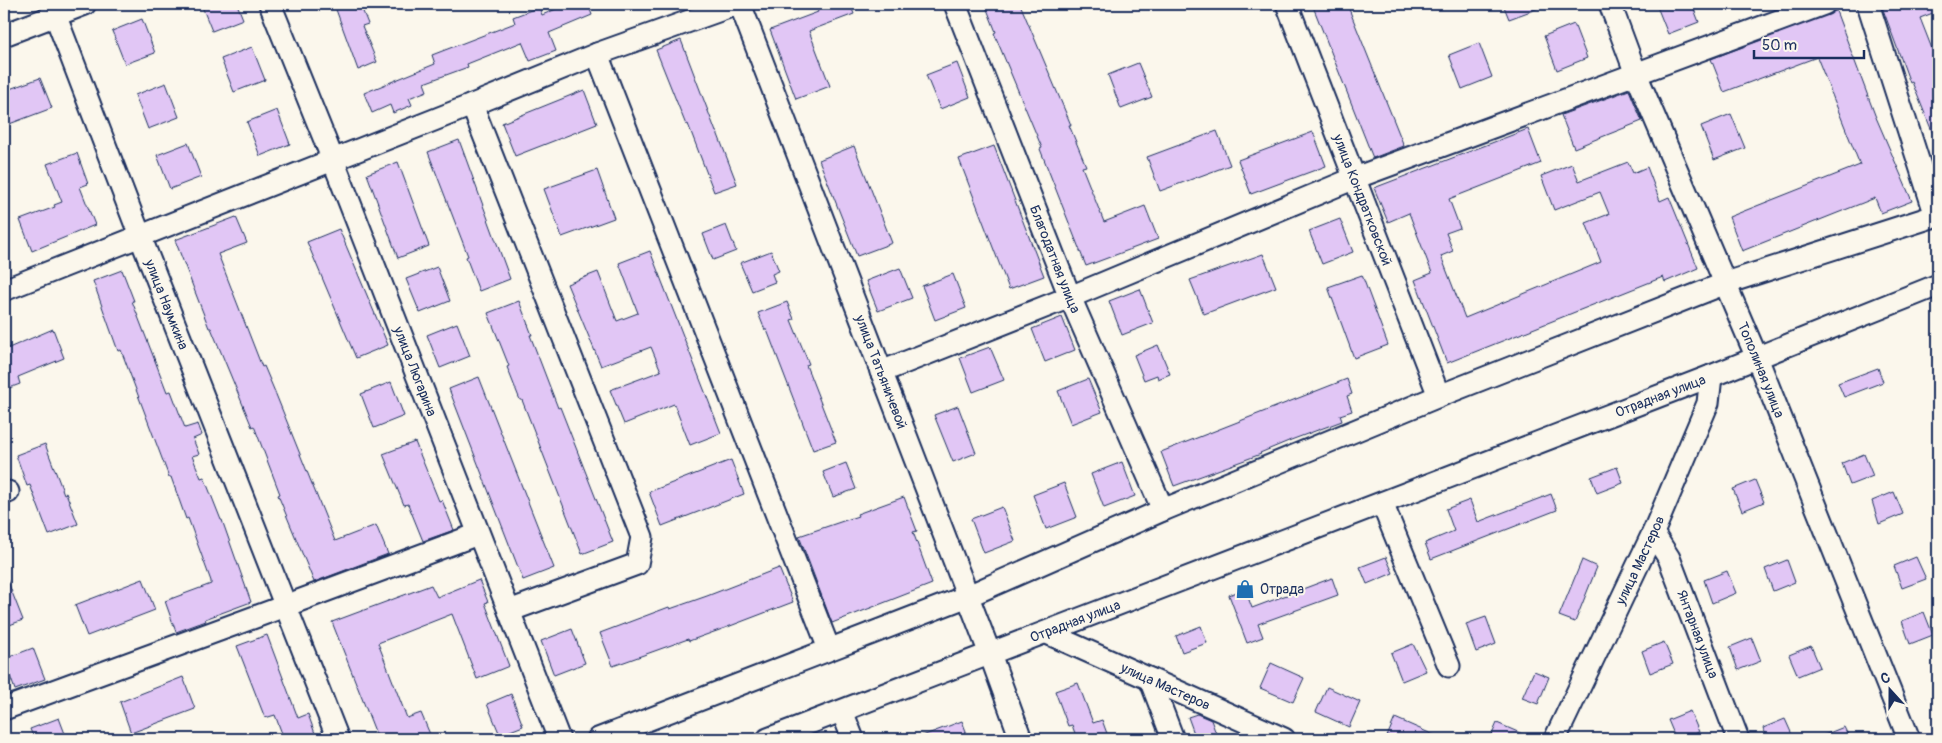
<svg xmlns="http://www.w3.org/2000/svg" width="1942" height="743" viewBox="0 0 1942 743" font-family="Pangolin,sans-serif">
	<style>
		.building { fill: #e1c6f5; stroke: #1b2f5e }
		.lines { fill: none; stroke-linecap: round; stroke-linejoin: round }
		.minor-casing { stroke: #1b2f5e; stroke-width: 25 }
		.minor { stroke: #fbf7ec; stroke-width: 21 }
		.labels { text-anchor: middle; stroke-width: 4; stroke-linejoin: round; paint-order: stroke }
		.street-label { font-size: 14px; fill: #1b2f5e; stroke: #fbf7ec }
		.poi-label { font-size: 14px; fill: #1b2f5e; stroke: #fbf7ec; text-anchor: start }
	</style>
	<rect width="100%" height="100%" fill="#fbf7ec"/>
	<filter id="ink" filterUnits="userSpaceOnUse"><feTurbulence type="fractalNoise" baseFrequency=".02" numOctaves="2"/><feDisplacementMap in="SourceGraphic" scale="10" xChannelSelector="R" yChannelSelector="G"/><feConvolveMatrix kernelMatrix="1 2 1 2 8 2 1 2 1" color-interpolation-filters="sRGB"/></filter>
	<g filter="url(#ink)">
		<g class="building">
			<polygon points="201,4 237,4 243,19 212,31"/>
			<polygon points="334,4 360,4 368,24 362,26 377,62 358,70"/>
			<polygon points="568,4 588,4 592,15 549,33 556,51 530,61 522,42 467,64 468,67 424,83 427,91 409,98 412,105 393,113 390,105 372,113 364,93 435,64 432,55 515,23 513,17 539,7 542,15"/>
			<polygon points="815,4 850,4 854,14 809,31 830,86 796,99 770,30 818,12"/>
			<polygon points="985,4 1020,4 1071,125 1069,125 1086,166 1082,167 1104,222 1145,206 1158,239 1086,266 1040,149 1042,148 994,33 996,32"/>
			<polygon points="1312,4 1347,4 1404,146 1373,158"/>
			<polygon points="1503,4 1547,4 1547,5 1509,19"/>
			<polygon points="1656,4 1692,4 1699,22 1668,34"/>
			<polygon points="1881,4 1938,4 1938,11 1920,18 1938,64 1938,146 1912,82 1910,83"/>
			<polygon points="1836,11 1875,115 1912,201 1881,213 1875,198 1742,251 1729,217 1860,165 1817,57 1724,92 1711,59"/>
			<polygon points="142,19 155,53 125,64 112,31"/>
			<polygon points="1574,24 1587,58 1557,70 1544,36"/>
			<polygon points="681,40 716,132 717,132 737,184 714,192 688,124 686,125 656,50"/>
			<polygon points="1479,43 1492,77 1462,89 1449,55"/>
			<polygon points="252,47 265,80 234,92 221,59"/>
			<polygon points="957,63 970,97 940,109 926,75"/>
			<polygon points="1138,63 1152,97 1121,109 1108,75"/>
			<polygon points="40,78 52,108 4,126 4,91"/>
			<polygon points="166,83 179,117 148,129 135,95"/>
			<polygon points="584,90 597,124 515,156 502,123"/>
			<polygon points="1629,90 1642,121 1574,148 1561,115"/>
			<polygon points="277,110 290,144 260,156 247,122"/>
			<polygon points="1731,114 1745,148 1714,160 1701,126"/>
			<polygon points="1528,129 1541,163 1449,199 1460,228 1446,233 1453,251 1441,256 1465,318 1601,262 1586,223 1609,214 1600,192 1554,210 1541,176 1572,164 1579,181 1628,162 1633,173 1647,167 1660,201 1669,197 1698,268 1665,282 1663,277 1447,363 1415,280 1432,273 1409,213 1388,222 1374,188"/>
			<polygon points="1217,131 1230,165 1160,191 1147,157"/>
			<polygon points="1313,132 1326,166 1251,194 1238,160"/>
			<polygon points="459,140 510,279 479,291 466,257 468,256 428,152"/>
			<polygon points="188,143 201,177 170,189 157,155"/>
			<polygon points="854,146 892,243 857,256 819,160"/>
			<polygon points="994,146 1044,276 1009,289 959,159"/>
			<polygon points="77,153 88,184 80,187 95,225 32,251 20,220 55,207 54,205 62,202 47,164"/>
			<polygon points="398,162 429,246 398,258 367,174"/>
			<polygon points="597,170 614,218 562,237 544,189"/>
			<polygon points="236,217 247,243 218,254 262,367 264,366 275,392 335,541 376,525 388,554 314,582 278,495 280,494 254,426 252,427 211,328 209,328 175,240"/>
			<polygon points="1340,219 1353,252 1322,264 1309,231"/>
			<polygon points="726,225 736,251 713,260 703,234"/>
			<polygon points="339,229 388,345 356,358 307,242"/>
			<polygon points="650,251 721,433 690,445 674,404 624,424 610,390 661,371 651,347 601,366 567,284 598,272 617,321 638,313 619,263"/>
			<polygon points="771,251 779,271 772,274 775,282 752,291 740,263"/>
			<polygon points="1263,254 1276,287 1204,314 1190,280"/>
			<polygon points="437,267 450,301 420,313 406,279"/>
			<polygon points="900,268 912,298 878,311 866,281"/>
			<polygon points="122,270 134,301 132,301 167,392 171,391 185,428 198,424 202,435 193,439 199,454 192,456 201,478 204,477 221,520 222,520 251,602 205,619 206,621 176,632 165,601 211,584 211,581 188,518 186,519 171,477 169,477 121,350 118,351 93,281"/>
			<polygon points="953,274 966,308 935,320 922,286"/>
			<polygon points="1362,275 1388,345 1354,358 1328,287"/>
			<polygon points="1140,289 1153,323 1122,335 1109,301"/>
			<polygon points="519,301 532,335 530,335 558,408 560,407 613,542 582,554 522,400 520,400 507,367 509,366 488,313"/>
			<polygon points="787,302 794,319 791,320 809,364 806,365 836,442 813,450 767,330 765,330 758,313"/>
			<polygon points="1062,317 1075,350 1045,362 1032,329"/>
			<polygon points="457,323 470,356 440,368 427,335"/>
			<polygon points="53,329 64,358 18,377 20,384 4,390 4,350"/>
			<polygon points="1158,345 1170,374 1158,379 1157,375 1144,380 1134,355"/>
			<polygon points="990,347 1004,380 973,392 960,358"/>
			<polygon points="1878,368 1883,382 1844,397 1838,383"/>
			<polygon points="479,377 554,568 523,580 449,389"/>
			<polygon points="1088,379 1102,412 1071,424 1058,391"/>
			<polygon points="1347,379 1352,394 1347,396 1352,411 1340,415 1342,421 1291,440 1260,453 1261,454 1174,486 1161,452"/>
			<polygon points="391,382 404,416 374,428 361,394"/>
			<polygon points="958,406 976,453 953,462 934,415"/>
			<polygon points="415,442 439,501 442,500 454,530 423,541 408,504 404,505 383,454"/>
			<polygon points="45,444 64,494 66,493 78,524 49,535 30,485 27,486 16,455"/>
			<polygon points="1864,454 1873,476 1850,485 1842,463"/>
			<polygon points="731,460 744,494 662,526 649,492"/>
			<polygon points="1122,462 1135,496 1104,508 1091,474"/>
			<polygon points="846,463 856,489 833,497 823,472"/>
			<polygon points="1617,467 1623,483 1597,493 1591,477"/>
			<polygon points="1755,480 1764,502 1742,511 1733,489"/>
			<polygon points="1064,483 1077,517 1046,529 1033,495"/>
			<polygon points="1894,492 1903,514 1879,524 1872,501"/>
			<polygon points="1551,494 1557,510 1431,559 1425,543 1454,531 1446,509 1470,500 1478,522"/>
			<polygon points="904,497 917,531 913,532 932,584 832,623 799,536 858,516 857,514"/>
			<polygon points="1002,507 1015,541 984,553 971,519"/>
			<polygon points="1386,557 1393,573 1367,584 1360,567"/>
			<polygon points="1916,557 1926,579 1902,588 1894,566"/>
			<polygon points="1582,560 1597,567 1575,622 1559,616"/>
			<polygon points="1787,560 1795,582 1773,591 1765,569"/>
			<polygon points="779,568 793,602 725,628 689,641 688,639 613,666 600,633 669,607 670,609 707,596"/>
			<polygon points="1727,571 1736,593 1712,603 1704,580"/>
			<polygon points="4,572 23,620 4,627"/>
			<polygon points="1332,578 1338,595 1258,624 1263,637 1247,643 1229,595 1245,589 1252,608"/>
			<polygon points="143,579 155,610 87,636 75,605"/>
			<polygon points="479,580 488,602 485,603 509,666 477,679 452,614 378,643 407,718 421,713 432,739 378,739 332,622 431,585 437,597"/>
			<polygon points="1924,612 1933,635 1910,644 1902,621"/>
			<polygon points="1486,617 1496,644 1476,652 1466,624"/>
			<polygon points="1201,626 1207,643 1182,652 1176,636"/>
			<polygon points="572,629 585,663 554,675 541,641"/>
			<polygon points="267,635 298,718 308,714 317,739 284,739 275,715 265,718 237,646"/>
			<polygon points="1752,638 1761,661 1738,670 1730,647"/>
			<polygon points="1664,642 1673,664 1650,673 1642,651"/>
			<polygon points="1413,644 1426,671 1402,681 1391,653"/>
			<polygon points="1811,646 1820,667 1798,676 1789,655"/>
			<polygon points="33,648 45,679 15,690 4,659"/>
			<polygon points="1271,663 1304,678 1293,702 1260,688"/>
			<polygon points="1534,671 1549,677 1538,704 1522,698"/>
			<polygon points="183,677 195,709 131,733 120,702"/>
			<polygon points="1078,683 1093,723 1102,720 1109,739 1077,739 1072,725 1068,726 1055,691"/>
			<polygon points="1327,687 1360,702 1349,727 1316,712"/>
			<polygon points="511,694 523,726 500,735 487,704"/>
			<polygon points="1690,711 1699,732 1682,739 1676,739 1668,720"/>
			<polygon points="1197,714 1211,720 1218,739 1196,739 1188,717"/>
			<polygon points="59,718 67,739 34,739 30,729"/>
			<polygon points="1395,718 1443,739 1386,739"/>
			<polygon points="1785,719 1794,739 1768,739 1763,728"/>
			<polygon points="962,721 969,739 917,739 917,738"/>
			<polygon points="1497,723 1534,739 1490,739"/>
			<polygon points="1844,727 1850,739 1814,739"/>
		</g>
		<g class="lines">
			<g class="minor-casing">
				<g id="minor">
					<path id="s1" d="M51,4L140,236L338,739"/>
					<path id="s2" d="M270,4L333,160L559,739"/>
					<path id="s3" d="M740,4L990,654L1021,739"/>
					<path id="s4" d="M955,4L1070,297L1163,510"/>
					<path id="s5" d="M1287,4L1439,396"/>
					<path id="s6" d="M1610,4L1636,74L1757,358L1909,739"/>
					<polyline points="1868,4 1936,216"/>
					<polyline points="4,35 85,4"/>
					<polyline points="597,54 829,649"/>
					<polyline points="472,105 642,537 637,564 509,611"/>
					<polyline points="4,290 472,105 597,54 737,4"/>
					<polyline points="881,372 1070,297 1355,178 1824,4"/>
					<polyline points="4,493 8,492"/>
					<polyline points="1382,503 1449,666"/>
					<path id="s7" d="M1653,533L1669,558L1738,739"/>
					<path id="s8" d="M1047,633L1284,739"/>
					<polyline points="1150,679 1173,739"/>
					<polyline points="4,709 285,606 478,534"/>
					<polyline points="842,711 853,739"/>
					<polyline points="598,739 968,596 1163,510 1439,396 1726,283 1938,215"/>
					<path id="s9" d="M768,739L1711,376L1938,285"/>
					<path id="s10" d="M1555,739L1653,533L1708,403L1711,376"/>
				</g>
			</g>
			<use href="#minor" class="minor"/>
		</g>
	</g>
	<defs>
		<g id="shop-bare" transform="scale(1.5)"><path d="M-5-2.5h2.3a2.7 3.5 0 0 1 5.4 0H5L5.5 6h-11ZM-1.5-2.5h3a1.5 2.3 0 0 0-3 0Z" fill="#1f6fb2" stroke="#fbf7ec" stroke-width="2.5" paint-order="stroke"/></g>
	</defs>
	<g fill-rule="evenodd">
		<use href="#shop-bare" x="1245" y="589"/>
	</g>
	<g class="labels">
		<g class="street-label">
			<text dy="5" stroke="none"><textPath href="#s5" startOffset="210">улица Кондратковской</textPath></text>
			<text dy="5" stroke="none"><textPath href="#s4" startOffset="274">Благодатная улица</textPath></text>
			<text dy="5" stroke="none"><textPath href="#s1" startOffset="322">улица Наумкина</textPath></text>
			<text dy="5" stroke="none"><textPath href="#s6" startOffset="396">Тополиная улица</textPath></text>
			<text dy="5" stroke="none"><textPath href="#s2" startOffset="395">улица Люгарина</textPath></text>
			<text dy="5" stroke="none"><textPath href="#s3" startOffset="394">улица Татьяничевой</textPath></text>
			<text dy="5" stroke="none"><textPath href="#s9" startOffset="956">Отрадная улица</textPath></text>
			<text dy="5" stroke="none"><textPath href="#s10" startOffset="198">улица Мастеров</textPath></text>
			<text dy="5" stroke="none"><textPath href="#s9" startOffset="329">Отрадная улица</textPath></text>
			<text dy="5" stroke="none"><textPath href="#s7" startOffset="111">Янтарная улица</textPath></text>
			<text dy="5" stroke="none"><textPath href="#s8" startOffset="130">улица Мастеров</textPath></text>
		</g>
		<g class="poi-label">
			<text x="1260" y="594">Отрада</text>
		</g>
	</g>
	<rect width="1942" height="743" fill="none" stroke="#fbf7ec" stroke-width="20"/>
	<rect x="10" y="10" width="1922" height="723" fill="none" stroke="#1b2f5e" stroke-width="2" filter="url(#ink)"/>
	<g transform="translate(1890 690) rotate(339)" stroke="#fbf7ec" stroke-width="4" paint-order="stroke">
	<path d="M0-4L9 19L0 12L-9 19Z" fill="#1b2f5e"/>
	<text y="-8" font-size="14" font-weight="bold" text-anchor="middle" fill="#1b2f5e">С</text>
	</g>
	<path d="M1754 50v8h110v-8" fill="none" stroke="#1b2f5e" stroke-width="2.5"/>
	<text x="1762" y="50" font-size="15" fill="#1b2f5e" stroke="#fbf7ec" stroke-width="4" paint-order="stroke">50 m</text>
</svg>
